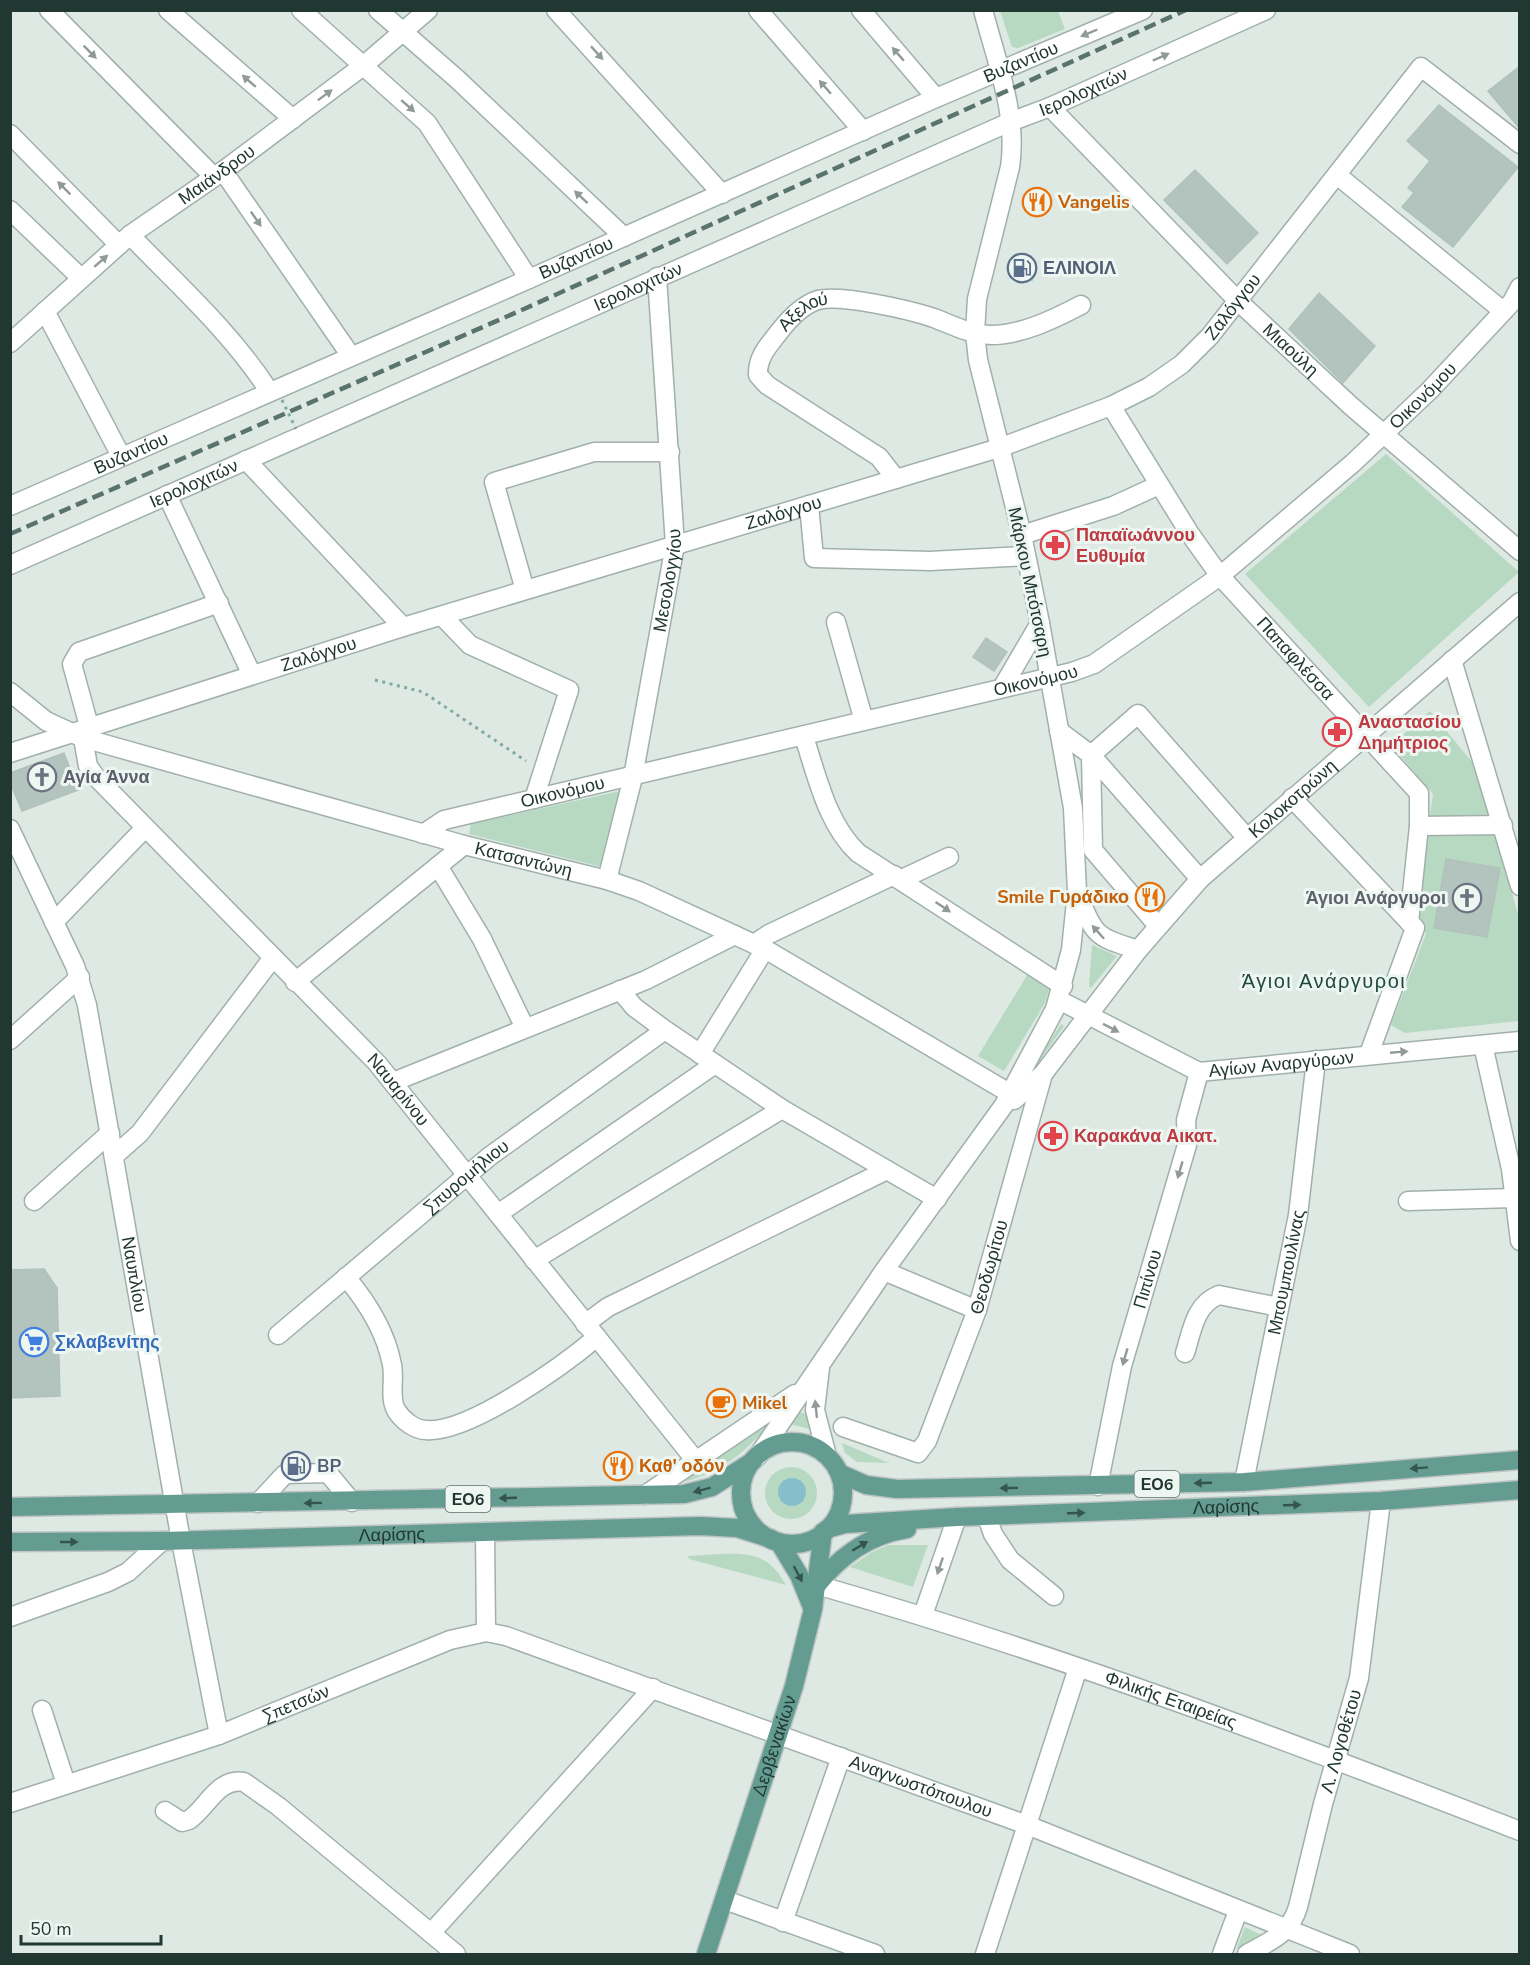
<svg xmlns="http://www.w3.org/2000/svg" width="1530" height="1965" viewBox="0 0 1530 1965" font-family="'Nunito Sans',sans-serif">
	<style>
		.green { fill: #b7d9c2 }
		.water { fill: #87becc }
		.building { fill: #b3c3bd; stroke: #b1c2bb; stroke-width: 1.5 }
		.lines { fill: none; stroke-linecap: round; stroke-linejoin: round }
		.minor-casing { stroke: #a1b0ab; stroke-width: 21 }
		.major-casing { stroke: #bcc3c2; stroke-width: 21 }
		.path { stroke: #7fab9f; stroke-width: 3; stroke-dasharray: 3 4.5; stroke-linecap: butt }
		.minor { stroke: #fff; stroke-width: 18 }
		.major { stroke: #649c91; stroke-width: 18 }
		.rail { stroke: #5a736e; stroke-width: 4.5; stroke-dasharray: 12 6; stroke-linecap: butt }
		.path-bridge { stroke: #7fab9f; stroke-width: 3; stroke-dasharray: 3 4.5; stroke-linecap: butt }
		.oneway { fill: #909b98 }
		.oneway2 { fill: #34554e }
		.labels { text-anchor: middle; stroke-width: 6; stroke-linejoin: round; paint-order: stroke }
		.shield { fill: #eef6f2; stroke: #5e706c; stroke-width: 1.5 }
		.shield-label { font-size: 16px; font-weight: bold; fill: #203732 }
		.street-label { font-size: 18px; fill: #203732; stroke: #eef6f2 }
		.food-label { font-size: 18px; font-weight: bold; fill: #c56008; stroke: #eef6f2; text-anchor: start }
		.service-label { font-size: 18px; font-weight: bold; fill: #4e5e75; stroke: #eef6f2; text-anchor: start }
		.health-label { font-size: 18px; font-weight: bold; fill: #be3a42; stroke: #eef6f2; text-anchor: start }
		.worship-label { font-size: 18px; font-weight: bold; fill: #5b616d; stroke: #eef6f2; text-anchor: start }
		.shop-label { font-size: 18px; font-weight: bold; fill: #366cbe; stroke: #eef6f2; text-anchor: start }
		.neighbourhood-label { font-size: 20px; letter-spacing: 1.5px; fill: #1e4840; stroke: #eef6f2 }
	</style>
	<rect width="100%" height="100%" fill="#dee9e4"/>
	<g class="green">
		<polygon points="1000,11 1058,11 1065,29 1018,48 1012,47"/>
		<polygon points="1386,454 1519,572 1369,707 1245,574"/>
		<polygon points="1430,711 1477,768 1519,918 1519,1021 1405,1033 1391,1025 1426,934 1416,912 1433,794 1391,745"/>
		<polygon points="620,791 602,867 469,834 471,824"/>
		<polygon points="1092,945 1117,956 1091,988 1089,986"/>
		<polygon points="1029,972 1050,986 1045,1003 1004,1071 978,1056"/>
		<polygon points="1061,1024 1064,1026 1030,1074 1032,1069"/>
		<polygon points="800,1412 809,1415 810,1429 789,1424"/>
		<path d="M774,1419C746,1452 721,1474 678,1483Z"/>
		<polygon points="842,1443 889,1463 857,1462 845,1453"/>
		<circle cx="791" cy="1493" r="26"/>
		<polygon points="888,1545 928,1545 913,1587 850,1567 872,1552"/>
		<path d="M720,1554C753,1553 769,1555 786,1585L689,1559L688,1556Z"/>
		<polygon points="1245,1927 1261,1935 1236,1950"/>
	</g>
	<circle class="water" cx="792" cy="1492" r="14"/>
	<g class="building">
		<polygon points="1520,66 1520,129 1488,91"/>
		<polygon points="1439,105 1518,167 1453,247 1402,207 1414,193 1408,188 1430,161 1407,141"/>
		<polygon points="1195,170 1258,233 1227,264 1164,200"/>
		<polygon points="1015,257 1036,262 1032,280 1011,275"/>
		<polygon points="1319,293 1375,346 1343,383 1289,329"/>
		<polygon points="986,638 1007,652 994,671 973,657"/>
		<polygon points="64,753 78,790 22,811 10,782 10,773"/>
		<polygon points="1446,859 1500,868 1487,937 1434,928"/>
		<polygon points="44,1269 57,1288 60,1396 10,1398 10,1270"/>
	</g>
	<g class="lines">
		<g class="minor-casing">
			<g id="minor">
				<polyline points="49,10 214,177"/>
				<polyline points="168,10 293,119"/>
				<polyline points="301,10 427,123 529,279"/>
				<polyline points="378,10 457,79 624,237"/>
				<polyline points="556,10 722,194"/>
				<polyline points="758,10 863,131"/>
				<polyline points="861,10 936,98"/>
				<path id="s1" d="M1050,107L1239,302L1351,406L1520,551"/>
				<polyline points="10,134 119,245"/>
				<polyline points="223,171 351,356"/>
				<polyline points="1337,175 1503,311"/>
				<polyline points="10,210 81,278"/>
				<path d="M130,235C178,285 232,333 269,391"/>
				<polyline points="45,311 121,456"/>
				<path id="s2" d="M10,343L130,235L223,171L363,66L428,10"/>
				<path id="s3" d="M1111,406L1190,534L1220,576L1419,793V826L1409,922"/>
				<polyline points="246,460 403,627"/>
				<path id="s4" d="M896,479L879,457L767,385L758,375C757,357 769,345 779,332C789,319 802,305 818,300C841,294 910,310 934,318C952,325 971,335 991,335C1022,335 1054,319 1081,305"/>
				<polyline points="167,495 252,675"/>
				<polyline points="809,505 814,558 930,561 1025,556"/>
				<path id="s5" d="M10,506L529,279L936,98L1143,10"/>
				<polyline points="1022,535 1113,506 1159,485"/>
				<path id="s6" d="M10,565L1010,122L1050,107L1266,10"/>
				<polyline points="525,590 494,482 594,452 670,452"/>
				<polyline points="442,616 470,645 569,690 534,799"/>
				<polyline points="836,622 864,721"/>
				<polyline points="1452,660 1520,886"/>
				<polyline points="1002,688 1040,623"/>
				<path id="s7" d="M10,692L46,721L83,738L464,845L607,880L639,891L765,949L1011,1094"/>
				<polyline points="89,726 72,664 79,652 219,603"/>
				<polyline points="1059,731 1091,755 1200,879"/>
				<path d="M804,737C817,776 827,824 858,853L1063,986"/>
				<path id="s8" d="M83,738L88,766L95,776L377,1063L696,1461"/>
				<path id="s9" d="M10,753L403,627L999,448L1111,406L1149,387L1182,364L1210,336L1421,67L1520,144"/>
				<polyline points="1292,798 1415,928 1369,1054"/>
				<polyline points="1419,826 1503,825"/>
				<path id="s10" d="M10,829L75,966L87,1005L181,1541L219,1735"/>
				<path id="s11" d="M423,834L444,820L1072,672L1094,664L1220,576L1353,463L1430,390L1512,302L1520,287"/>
				<polyline points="438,866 482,939 525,1028"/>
				<polyline points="902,879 949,857"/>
				<path id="s12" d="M607,880L633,777L675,545L657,277"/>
				<path d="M1079,897C1095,938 1098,937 1138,950"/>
				<polyline points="54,922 145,828"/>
				<polyline points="1158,926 1093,850 1091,755 1138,714 1246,837"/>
				<polyline points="754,944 769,934 894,875"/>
				<polyline points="295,982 464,845"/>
				<polyline points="620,990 634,1007 665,1030 782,1109 937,1199"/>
				<path id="s13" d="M1059,1000L1199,1072L1520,1041"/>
				<polyline points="10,1040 80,977"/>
				<polyline points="1483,1045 1511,1169 1520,1241"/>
				<polyline points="700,1054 765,949"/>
				<polyline points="393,1082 646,980 735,935"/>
				<path id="s14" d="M1014,1100L1043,1074L1138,950L1200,879L1520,602"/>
				<polyline points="114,1156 140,1133 272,959"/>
				<polyline points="34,1201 110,1133"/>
				<polyline points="1408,1201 1514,1198"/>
				<polyline points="498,1214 715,1064"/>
				<polyline points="534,1260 782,1109"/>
				<polyline points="884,1271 977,1310"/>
				<path d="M346,1277C367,1302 386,1332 392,1365C395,1379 389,1397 396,1410C402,1420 415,1430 426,1430C468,1434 564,1365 597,1337"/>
				<polyline points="585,1324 608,1307 887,1170"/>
				<path id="s15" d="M278,1335L490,1156L665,1030"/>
				<path d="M1185,1353C1192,1331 1195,1304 1219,1295L1279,1307"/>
				<polyline points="820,1368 815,1410 827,1456"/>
				<path id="s16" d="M843,1427L918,1453L927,1441L977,1310L1043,1074"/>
				<path d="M758,1456L884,1271L1004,1105L1055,1009L1071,950L1077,892L1073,808L1040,623L1022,535L978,360L975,333L977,299L1010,167C1018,115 996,60 983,10"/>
				<path id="s17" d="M1244,1482L1298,1215L1316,1060"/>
				<path id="s18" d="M1098,1486L1122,1366L1187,1145L1186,1120L1199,1072"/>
				<polyline points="645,1495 795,1394"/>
				<polyline points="258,1503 285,1474 328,1473 352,1502"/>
				<polyline points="987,1517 993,1534 1010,1560 1054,1596"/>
				<polyline points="485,1532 486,1632"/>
				<path id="s19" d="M817,1585C1056,1653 1288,1741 1520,1831"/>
				<polyline points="923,1615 957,1517"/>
				<polyline points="10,1617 108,1582 128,1572 162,1541"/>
				<polyline points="42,1710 66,1784"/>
				<path id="s20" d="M10,1803L219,1735L450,1640L486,1632L506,1636L1027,1825L1350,1954"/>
				<path d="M165,1811L182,1822L189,1820C207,1808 218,1777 244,1782L278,1806L456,1954"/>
				<polyline points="725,1900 875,1954"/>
				<polyline points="783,1922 841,1757"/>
				<polyline points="431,1933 653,1688"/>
				<polyline points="985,1954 1078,1668"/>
				<polyline points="1222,1954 1238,1911"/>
				<path id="s21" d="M1247,1954C1270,1941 1290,1934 1298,1907L1323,1804L1359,1678L1381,1501"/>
			</g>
		</g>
		<g class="major-casing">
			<g id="major">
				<circle cx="792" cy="1493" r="51"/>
				<polyline points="839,1473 866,1485 897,1489 1244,1482 1520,1460"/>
				<polyline points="10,1507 684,1494 712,1487 753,1461"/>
				<path id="s22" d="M827,1529L845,1524L957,1517L1381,1501L1520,1490"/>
				<path id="s23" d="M10,1542L162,1541L700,1526L737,1528L772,1539"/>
				<polyline points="779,1542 799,1575 812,1607"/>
				<path d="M817,1585C841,1555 869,1535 907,1529"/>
				<path id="s24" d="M706,1954L794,1686L813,1609L823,1532"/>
			</g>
		</g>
		<polyline class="path" points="375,680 423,692 526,761"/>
		<use href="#minor" class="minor"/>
		<use href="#major" class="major"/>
		<polyline class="rail" points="10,534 524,309 1186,10"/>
		<polyline class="path-bridge" points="282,400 296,429"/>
	</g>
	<defs><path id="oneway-solid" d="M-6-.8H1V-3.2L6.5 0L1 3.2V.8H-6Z" transform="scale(1.5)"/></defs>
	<g class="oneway">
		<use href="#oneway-solid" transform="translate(1089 33) rotate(157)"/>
		<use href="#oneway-solid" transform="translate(90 52) rotate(45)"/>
		<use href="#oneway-solid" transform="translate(597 53) rotate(48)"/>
		<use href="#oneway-solid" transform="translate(898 54) rotate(-131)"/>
		<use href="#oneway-solid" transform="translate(1161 57) rotate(-24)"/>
		<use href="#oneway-solid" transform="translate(249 81) rotate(-139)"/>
		<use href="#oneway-solid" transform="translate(825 87) rotate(-131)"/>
		<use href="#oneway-solid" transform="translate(325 95) rotate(-37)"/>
		<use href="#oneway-solid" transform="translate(408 106) rotate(41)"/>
		<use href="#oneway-solid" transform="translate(64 188) rotate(-135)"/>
		<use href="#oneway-solid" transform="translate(581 197) rotate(-137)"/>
		<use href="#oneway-solid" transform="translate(256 219) rotate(55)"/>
		<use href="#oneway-solid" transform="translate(101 261) rotate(-41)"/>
		<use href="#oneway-solid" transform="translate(943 907) rotate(34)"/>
		<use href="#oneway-solid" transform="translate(1098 932) rotate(-132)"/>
		<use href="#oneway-solid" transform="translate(1111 1028) rotate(27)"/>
		<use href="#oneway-solid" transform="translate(1399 1052) rotate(-5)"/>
		<use href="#oneway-solid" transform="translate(1180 1170) rotate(106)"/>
		<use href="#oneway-solid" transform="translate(1125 1357) rotate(106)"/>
		<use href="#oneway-solid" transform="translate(816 1409) rotate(-96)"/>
		<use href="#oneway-solid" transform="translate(940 1566) rotate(109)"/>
	</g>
	<g class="oneway2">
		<use href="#oneway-solid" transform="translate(1419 1468) rotate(176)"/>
		<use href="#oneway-solid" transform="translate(1203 1483) rotate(178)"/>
		<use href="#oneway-solid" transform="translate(1009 1488) rotate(179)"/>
		<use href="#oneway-solid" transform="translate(702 1490) rotate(165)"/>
		<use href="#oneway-solid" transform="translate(508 1498) rotate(178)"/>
		<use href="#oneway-solid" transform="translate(313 1503) rotate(179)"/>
		<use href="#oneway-solid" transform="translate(1292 1505) rotate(-2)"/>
		<use href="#oneway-solid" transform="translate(1076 1513) rotate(-2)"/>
		<use href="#oneway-solid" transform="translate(69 1542)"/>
		<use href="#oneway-solid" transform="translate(860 1546) rotate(-31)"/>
		<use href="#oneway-solid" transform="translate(798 1574) rotate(62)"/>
	</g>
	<defs>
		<g id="restaurant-ring" transform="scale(1.5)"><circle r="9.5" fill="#eef6f2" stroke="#e8710a" stroke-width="1.5"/><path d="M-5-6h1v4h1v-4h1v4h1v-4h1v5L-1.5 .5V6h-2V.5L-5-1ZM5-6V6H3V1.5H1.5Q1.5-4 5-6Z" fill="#e8710a"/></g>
		<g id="fuel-ring" transform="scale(1.5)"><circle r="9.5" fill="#eef6f2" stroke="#5c6f8a" stroke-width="1.5"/><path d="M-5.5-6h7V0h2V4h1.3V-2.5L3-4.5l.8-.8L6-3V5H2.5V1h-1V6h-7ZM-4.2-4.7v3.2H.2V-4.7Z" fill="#5c6f8a"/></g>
		<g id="pharmacy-ring" transform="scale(1.5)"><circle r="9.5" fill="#eef6f2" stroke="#e0444e" stroke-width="1.5"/><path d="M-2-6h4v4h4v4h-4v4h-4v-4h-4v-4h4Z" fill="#e0444e"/></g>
		<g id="church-ring" transform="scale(1.5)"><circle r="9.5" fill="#eef6f2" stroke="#6b7280" stroke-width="1.5"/><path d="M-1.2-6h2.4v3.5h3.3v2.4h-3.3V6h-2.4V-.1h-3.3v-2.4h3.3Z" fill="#6b7280"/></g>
		<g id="supermarket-ring" transform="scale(1.5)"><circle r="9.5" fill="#eef6f2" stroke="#3f7fe0" stroke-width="1.5"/><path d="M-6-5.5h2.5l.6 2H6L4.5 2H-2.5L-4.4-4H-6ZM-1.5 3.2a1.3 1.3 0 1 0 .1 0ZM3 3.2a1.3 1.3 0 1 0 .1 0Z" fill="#3f7fe0"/></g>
		<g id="cafe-ring" transform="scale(1.5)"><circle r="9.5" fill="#eef6f2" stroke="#e8710a" stroke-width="1.5"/><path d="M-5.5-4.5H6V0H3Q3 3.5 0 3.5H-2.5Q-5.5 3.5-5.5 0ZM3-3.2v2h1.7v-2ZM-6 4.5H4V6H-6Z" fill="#e8710a"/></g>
	</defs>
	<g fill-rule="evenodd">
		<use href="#restaurant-ring" x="1037" y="202"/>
		<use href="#fuel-ring" x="1022" y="268"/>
		<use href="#pharmacy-ring" x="1055" y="545"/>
		<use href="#pharmacy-ring" x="1337" y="732"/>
		<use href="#church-ring" x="42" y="777"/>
		<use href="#restaurant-ring" x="1150" y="897"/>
		<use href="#church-ring" x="1467" y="898"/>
		<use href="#pharmacy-ring" x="1053" y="1136"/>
		<use href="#supermarket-ring" x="34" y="1342"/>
		<use href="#cafe-ring" x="721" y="1403"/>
		<use href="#fuel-ring" x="296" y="1466"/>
		<use href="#restaurant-ring" x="618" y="1466"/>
	</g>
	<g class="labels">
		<g class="shield">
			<rect x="1134.5" y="1471" width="45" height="26" rx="4.5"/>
			<rect x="445.5" y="1486" width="45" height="26" rx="4.5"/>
		</g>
		<g class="shield-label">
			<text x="1157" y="1490">ΕΟ6</text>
			<text x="468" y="1505">ΕΟ6</text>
		</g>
		<g class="street-label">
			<text dy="6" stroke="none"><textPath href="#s5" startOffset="1104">Βυζαντίου</textPath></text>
			<text dy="6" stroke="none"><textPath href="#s6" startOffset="1173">Ιερολοχιτών</textPath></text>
			<text dy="6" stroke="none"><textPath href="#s2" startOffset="267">Μαιάνδρου</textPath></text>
			<text dy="6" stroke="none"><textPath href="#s5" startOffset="618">Βυζαντίου</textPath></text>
			<text dy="6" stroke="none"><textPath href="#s6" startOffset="687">Ιερολοχιτών</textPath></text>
			<text dy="6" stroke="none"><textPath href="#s9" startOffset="1314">Ζαλόγγου</textPath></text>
			<text dy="6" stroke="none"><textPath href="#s4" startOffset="256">Αξελού</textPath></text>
			<text dy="6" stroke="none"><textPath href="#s1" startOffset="342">Μιαούλη</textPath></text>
			<text dy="6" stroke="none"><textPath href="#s11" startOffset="1119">Οικονόμου</textPath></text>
			<text dy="6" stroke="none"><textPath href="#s5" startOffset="132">Βυζαντίου</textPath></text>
			<text dy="6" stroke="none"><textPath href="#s6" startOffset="201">Ιερολοχιτών</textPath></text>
			<text dy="6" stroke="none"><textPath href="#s9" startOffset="810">Ζαλόγγου</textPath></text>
			<text dy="6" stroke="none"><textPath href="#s12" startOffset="306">Μεσολογγίου</textPath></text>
			<text transform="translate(1030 582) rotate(78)" y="6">Μάρκου Μπότσαρη</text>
			<text dy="6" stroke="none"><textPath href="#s9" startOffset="324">Ζαλόγγου</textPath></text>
			<text dy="6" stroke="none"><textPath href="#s3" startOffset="314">Παπαφλέσσα</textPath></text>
			<text dy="6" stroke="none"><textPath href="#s11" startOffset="633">Οικονόμου</textPath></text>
			<text dy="6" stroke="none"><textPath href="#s11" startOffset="147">Οικονόμου</textPath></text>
			<text dy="6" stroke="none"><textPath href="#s14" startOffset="412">Κολοκοτρώνη</textPath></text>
			<text dy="6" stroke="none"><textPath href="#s7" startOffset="544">Κατσαντώνη</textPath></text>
			<text dy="6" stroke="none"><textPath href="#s13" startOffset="240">Αγίων Αναργύρων</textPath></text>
			<text dy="6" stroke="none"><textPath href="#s8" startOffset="477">Ναυαρίνου</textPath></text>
			<text dy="6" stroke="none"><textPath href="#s15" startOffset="246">Σπυρομήλιου</textPath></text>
			<text dy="6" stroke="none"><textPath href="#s16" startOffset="279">Θεοδωρίτου</textPath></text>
			<text dy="6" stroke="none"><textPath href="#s17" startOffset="214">Μπουμπουλίνας</textPath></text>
			<text dy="6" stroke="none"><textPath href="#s10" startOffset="466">Ναυπλίου</textPath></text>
			<text dy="6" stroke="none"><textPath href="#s18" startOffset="213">Πιπίνου</textPath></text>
			<text dy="6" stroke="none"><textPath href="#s22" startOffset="400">Λαρίσης</textPath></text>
			<text dy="6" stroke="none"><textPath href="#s23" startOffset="382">Λαρίσης</textPath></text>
			<text dy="6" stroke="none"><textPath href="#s19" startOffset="372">Φιλικής Εταιρείας</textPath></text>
			<text dy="6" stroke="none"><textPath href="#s20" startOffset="303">Σπετσών</textPath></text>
			<text dy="6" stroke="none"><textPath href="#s21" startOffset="243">Λ. Λογοθέτου</textPath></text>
			<text dy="6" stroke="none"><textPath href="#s24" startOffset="219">Δερβενακίων</textPath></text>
			<text dy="6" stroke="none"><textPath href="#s20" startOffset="968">Αναγνωστόπουλου</textPath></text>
		</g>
		<g class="food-label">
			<text x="1058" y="208">Vangelis</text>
			<text x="1129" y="903" text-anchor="end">Smile Γυράδικο</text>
			<text x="742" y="1409">Mikel</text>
			<text x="639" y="1472">Καθ' οδόν</text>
		</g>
		<g class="service-label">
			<text x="1043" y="274">ΕΛΙΝΟΙΛ</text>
			<text x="317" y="1472">BP</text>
		</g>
		<g class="health-label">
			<text x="1076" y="541">Παπαϊωάννου<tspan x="1076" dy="21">Ευθυμία</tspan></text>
			<text x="1358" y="728">Αναστασίου<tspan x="1358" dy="21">Δημήτριος</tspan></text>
			<text x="1074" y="1142">Καρακάνα Αικατ.</text>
		</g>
		<g class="worship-label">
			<text x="63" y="783">Αγία Άννα</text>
			<text x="1446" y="904" text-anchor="end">Άγιοι Ανάργυροι</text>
		</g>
		<g class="shop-label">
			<text x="55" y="1348">Σκλαβενίτης</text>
		</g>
		<g class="neighbourhood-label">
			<text x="1324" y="988">Άγιοι Ανάργυροι</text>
		</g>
	</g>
	<rect width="1530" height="1965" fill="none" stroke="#203732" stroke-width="24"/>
	<path d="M21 1935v9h140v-9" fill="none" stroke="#203732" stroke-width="3"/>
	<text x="30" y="1935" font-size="18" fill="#203732" stroke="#eef6f2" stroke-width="4.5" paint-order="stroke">50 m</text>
</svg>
